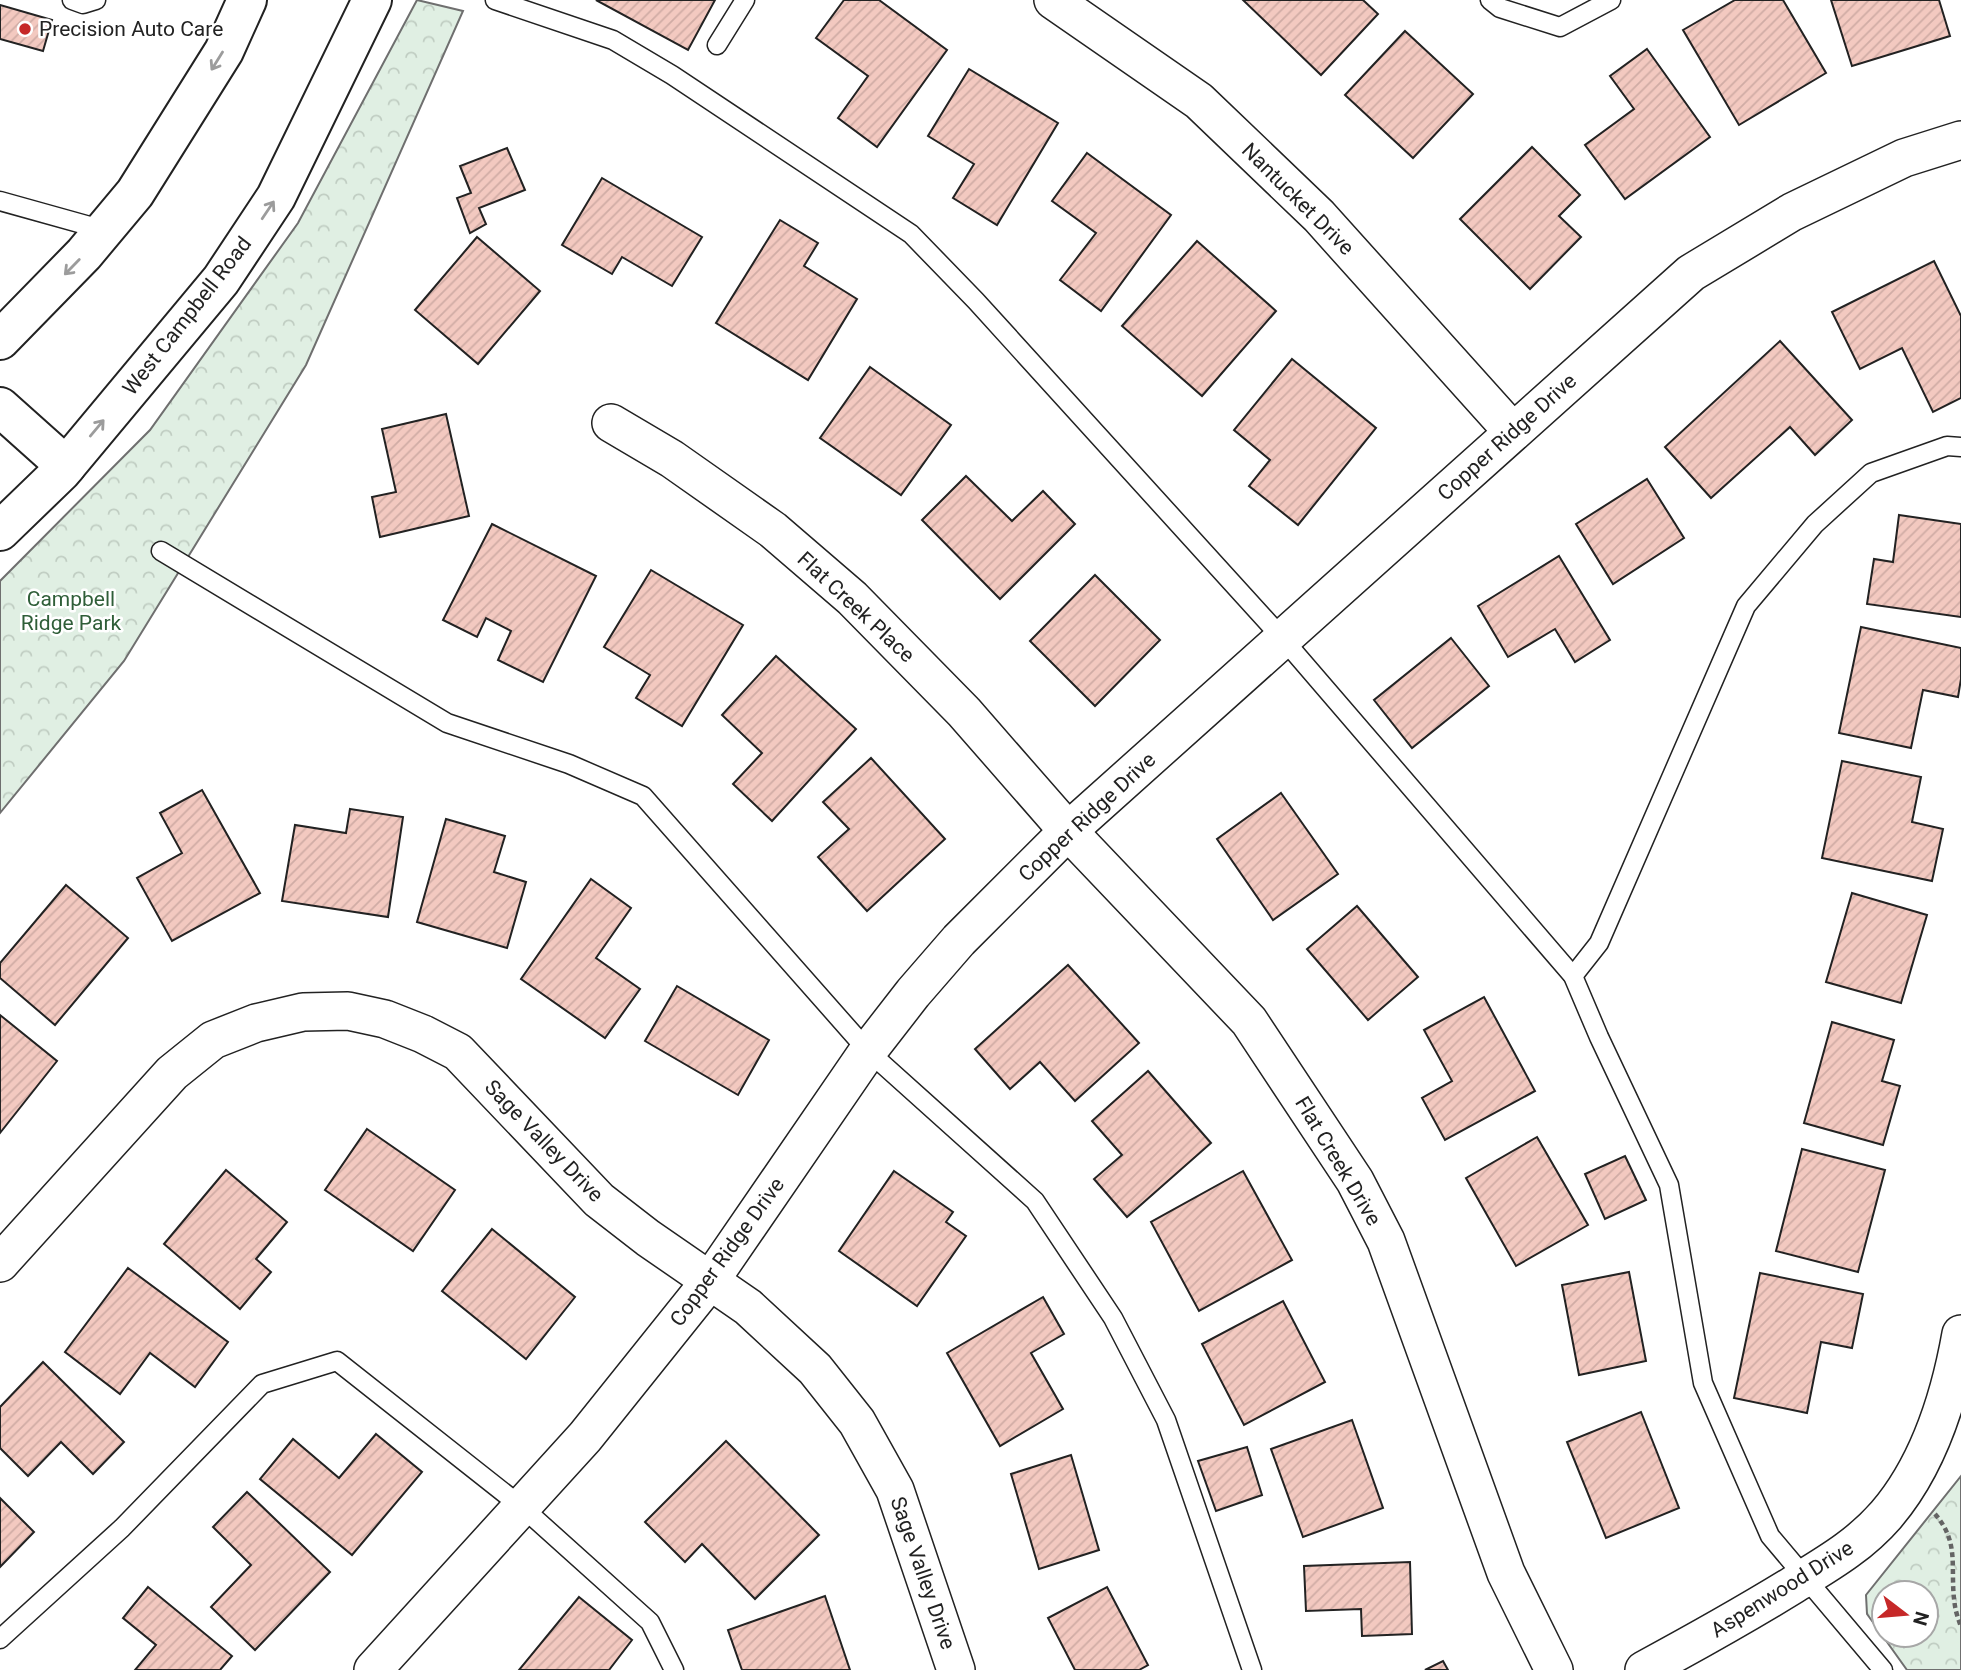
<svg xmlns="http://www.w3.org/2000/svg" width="1961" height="1670" viewBox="0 0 1961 1670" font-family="Roboto,sans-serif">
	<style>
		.park { fill: url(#park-crowns); stroke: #6f6f6f; stroke-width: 2; fill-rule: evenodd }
		.building { fill: url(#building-hatch); stroke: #222; stroke-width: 2 }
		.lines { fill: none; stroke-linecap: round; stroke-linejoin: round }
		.service-casing { stroke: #222; stroke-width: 21 }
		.minor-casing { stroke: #222; stroke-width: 40 }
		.secondary-casing { stroke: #222; stroke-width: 42 }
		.path { stroke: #646464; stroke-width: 4.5; stroke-dasharray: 5 3.5; stroke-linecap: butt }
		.service { stroke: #fff; stroke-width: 18 }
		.minor { stroke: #fff; stroke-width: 37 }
		.secondary { stroke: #fff; stroke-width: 38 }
		.oneway { stroke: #9c9c9c }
		.poi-dot { fill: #c62828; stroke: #fff; stroke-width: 2.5 }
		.labels { text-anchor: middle; stroke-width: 5; stroke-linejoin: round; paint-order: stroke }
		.poi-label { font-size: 21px; fill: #222; stroke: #fff; text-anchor: start }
		.street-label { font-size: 21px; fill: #222; stroke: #fff }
		.park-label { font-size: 21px; fill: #2f5e38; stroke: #fff }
	</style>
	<defs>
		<pattern id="park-crowns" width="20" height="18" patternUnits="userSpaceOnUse" patternTransform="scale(1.75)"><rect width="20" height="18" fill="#e0efe3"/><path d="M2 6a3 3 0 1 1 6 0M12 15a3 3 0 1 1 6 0" fill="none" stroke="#c0cdc2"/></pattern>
		<pattern id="building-hatch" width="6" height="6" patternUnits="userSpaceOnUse" patternTransform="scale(1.75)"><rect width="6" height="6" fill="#f3c9c0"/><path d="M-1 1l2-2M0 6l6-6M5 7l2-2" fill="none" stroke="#d0aca5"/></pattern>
	</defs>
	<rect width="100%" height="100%" fill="#fff"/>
	<g class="park">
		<polygon points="417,0 463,11 306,365 124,661 0,813 0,581 150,430 298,223"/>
		<path d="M1961,1476V1670H1907L1867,1614L1866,1595ZM1926,1593V1635H1884V1593Z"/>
	</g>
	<g class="building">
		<polygon points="596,0 715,0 688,50"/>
		<polygon points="844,0 879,0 947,50 877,147 838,118 868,76 816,38"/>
		<polygon points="1243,0 1363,0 1378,14 1321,75"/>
		<polygon points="1735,0 1783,0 1826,73 1739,125 1683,30"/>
		<polygon points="1831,0 1939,0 1950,36 1852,66"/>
		<polygon points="0,5 52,20 43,51 0,39"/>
		<polygon points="1405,31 1473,94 1413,158 1345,95"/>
		<polygon points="1647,49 1710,137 1625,199 1585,145 1634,109 1610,76"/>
		<polygon points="969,69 1058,123 997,225 953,198 974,164 928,136"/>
		<polygon points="1532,147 1580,195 1559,216 1581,237 1530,289 1460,219"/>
		<polygon points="507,148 525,190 479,208 486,224 470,233 457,198 471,193 460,166"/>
		<polygon points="1087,153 1171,215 1101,311 1060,280 1096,233 1052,201"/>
		<polygon points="602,178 702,237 672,286 622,257 612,274 562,245"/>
		<polygon points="780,220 818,243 804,266 857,299 808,380 716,323"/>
		<polygon points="477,237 540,291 478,364 415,310"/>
		<polygon points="1197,241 1276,311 1202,396 1122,326"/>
		<polygon points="1934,261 1961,316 1961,398 1933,412 1902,348 1860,369 1832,312"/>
		<polygon points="1780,341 1852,420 1815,455 1790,427 1711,498 1665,447"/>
		<polygon points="1292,359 1376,428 1298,525 1249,486 1270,460 1234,430"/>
		<polygon points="870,367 951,425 901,495 820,438"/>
		<polygon points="446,414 469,516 380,537 372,497 396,492 382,429"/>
		<polygon points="966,476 1012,521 1043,491 1075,524 1000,599 922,520"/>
		<polygon points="1647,479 1684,538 1613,584 1576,524"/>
		<polygon points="1899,515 1961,524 1961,617 1867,604 1874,559 1893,562"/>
		<polygon points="492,524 596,576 543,682 498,660 511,631 486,618 477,637 443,620"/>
		<polygon points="1559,556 1610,640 1575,662 1555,629 1508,657 1478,606"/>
		<polygon points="651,570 743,625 682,726 636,698 650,675 604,647"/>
		<polygon points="1095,575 1160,640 1095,706 1030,641"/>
		<polygon points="1861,627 1961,648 1961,679 1958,697 1923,690 1911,748 1839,733"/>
		<polygon points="1451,638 1489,686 1412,748 1374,700"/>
		<polygon points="776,656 856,729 772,821 733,784 762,753 722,715"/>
		<polygon points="871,758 945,839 867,911 818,857 849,829 823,802"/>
		<polygon points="1842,761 1921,777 1912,822 1943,829 1932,881 1822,858"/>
		<polygon points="202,790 260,893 172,941 137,878 182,853 160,813"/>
		<polygon points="1281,793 1338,874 1273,920 1217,839"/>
		<polygon points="350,809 403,817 388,917 282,901 295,825 346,833"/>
		<polygon points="446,819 505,836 494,872 526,882 507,948 417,922"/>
		<polygon points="591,879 631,908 596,958 640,989 605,1038 521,979"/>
		<polygon points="66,885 128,938 55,1025 0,978 0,963"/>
		<polygon points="1852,893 1927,915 1901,1003 1826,982"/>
		<polygon points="1357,906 1418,977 1368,1020 1307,949"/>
		<polygon points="1068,965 1139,1043 1075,1101 1040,1062 1010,1089 975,1049"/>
		<polygon points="677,986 769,1040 738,1095 645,1041"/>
		<polygon points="1484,997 1535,1091 1445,1140 1422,1098 1452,1081 1424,1030"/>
		<polygon points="0,1015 57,1061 0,1133"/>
		<polygon points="1832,1022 1894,1040 1882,1081 1900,1086 1883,1145 1804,1123"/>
		<polygon points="1148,1071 1211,1143 1127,1217 1094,1179 1122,1155 1092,1121"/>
		<polygon points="367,1129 455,1190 413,1251 325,1190"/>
		<polygon points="1537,1137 1588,1225 1516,1266 1466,1178"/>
		<polygon points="1802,1149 1885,1170 1858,1272 1776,1251"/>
		<polygon points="1625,1156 1646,1200 1605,1219 1585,1174"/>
		<polygon points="226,1170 287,1222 256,1259 271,1272 240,1309 164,1244"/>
		<polygon points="894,1171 953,1212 946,1222 966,1236 917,1306 839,1251"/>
		<polygon points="1243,1171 1292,1260 1199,1311 1151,1222"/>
		<polygon points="492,1229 575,1297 526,1359 442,1291"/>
		<polygon points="128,1268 228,1342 195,1387 150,1353 120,1394 65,1352"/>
		<polygon points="1629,1272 1646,1361 1579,1375 1562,1285"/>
		<polygon points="1760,1273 1863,1294 1852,1348 1821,1342 1807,1413 1734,1398"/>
		<polygon points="1043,1297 1064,1334 1031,1353 1063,1409 1000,1446 947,1353"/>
		<polygon points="1283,1301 1325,1382 1244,1425 1202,1344"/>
		<polygon points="43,1362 124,1442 93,1474 61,1442 28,1476 0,1448 0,1407"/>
		<polygon points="1641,1412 1679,1508 1606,1538 1567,1442"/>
		<polygon points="1352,1420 1383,1508 1303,1537 1271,1449"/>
		<polygon points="376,1434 422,1472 352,1555 260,1479 293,1439 339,1478"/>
		<polygon points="726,1441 819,1535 755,1599 702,1544 685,1562 645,1522"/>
		<polygon points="1247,1447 1262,1495 1216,1511 1198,1461"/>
		<polygon points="1071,1455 1099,1550 1039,1569 1011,1474"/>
		<polygon points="247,1492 330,1572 255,1650 211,1607 251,1565 213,1527"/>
		<polygon points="0,1498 34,1532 0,1567"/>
		<polygon points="1410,1562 1412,1634 1362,1636 1361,1609 1306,1611 1304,1566"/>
		<polygon points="148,1587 232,1656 220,1670 135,1670 156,1645 123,1618"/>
		<polygon points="1107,1587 1148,1665 1139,1670 1075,1670 1048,1618"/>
		<polygon points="825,1596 850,1670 742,1670 728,1630"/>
		<polygon points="579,1597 632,1640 609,1670 519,1670"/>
		<polygon points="1443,1661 1448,1670 1425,1670"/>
	</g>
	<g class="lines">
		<g class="service-casing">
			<g id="service">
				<polyline points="72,0 83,4 96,0"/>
				<polyline points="495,0 613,40 672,75 911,234 976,301 1283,639 1573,976 1599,1037 1669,1185 1703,1383 1770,1536 1883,1670"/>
				<polyline points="1490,0 1500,8 1560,27 1611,0"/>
				<polyline points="717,45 745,0"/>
				<polyline points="0,201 104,230"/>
				<polyline points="161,551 447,723 569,764 643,796 868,1051 1035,1201 1113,1318 1166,1420 1252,1670"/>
				<polyline points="1573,976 1599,943 1746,606 1815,524 1871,473 1947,446 1961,447"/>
				<polyline points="0,1639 122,1528 262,1384 337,1361 522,1507 650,1622 674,1670"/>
			</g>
		</g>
		<g class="minor-casing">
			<g id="minor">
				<polyline points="1053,0 1199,101 1319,216 1513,432"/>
				<polyline points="611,423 672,459 773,530 852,598 964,712 1068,831 1249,1021 1355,1181 1386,1241 1506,1573 1554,1670"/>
				<polyline points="0,1263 172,1073 213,1040 256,1023 303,1012 348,1011 385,1019 423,1034 458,1052 599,1200 648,1238 748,1307 815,1369 857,1422 895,1490 956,1670"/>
				<polyline points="373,1670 585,1437 710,1281 868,1051 913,993 959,940 1068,831 1691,273 1792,212 1904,158 1961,140"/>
				<path d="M1644,1670C1694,1643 1744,1615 1793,1585C1827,1564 1859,1546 1886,1515C1928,1466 1950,1396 1961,1334"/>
			</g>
		</g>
		<g class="secondary-casing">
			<g id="secondary">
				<polyline points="0,340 84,254 135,193 224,51 247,0"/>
				<polyline points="0,407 66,466"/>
				<polyline points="0,531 61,472 221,280 276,197 372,0"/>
			</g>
		</g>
		<path class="path" d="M1935,1514C1961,1544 1949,1569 1955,1606C1956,1613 1959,1621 1961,1627"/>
		<use href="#service" class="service"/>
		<use href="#minor" class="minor"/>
		<use href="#secondary" class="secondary"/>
	</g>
	<defs><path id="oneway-shaft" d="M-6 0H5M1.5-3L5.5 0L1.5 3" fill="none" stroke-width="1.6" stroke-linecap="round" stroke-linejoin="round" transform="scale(1.75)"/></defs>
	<g class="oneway">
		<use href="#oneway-shaft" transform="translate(217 61) rotate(122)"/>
		<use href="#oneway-shaft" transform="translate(268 210) rotate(-56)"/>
		<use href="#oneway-shaft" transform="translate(72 267) rotate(134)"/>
		<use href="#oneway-shaft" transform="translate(97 428) rotate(-50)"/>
	</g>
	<circle class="poi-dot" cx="25" cy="29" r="7"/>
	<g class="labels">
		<g class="poi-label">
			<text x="39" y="36">Precision Auto Care</text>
		</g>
		<g class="street-label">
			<text transform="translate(1298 199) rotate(45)" y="7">Nantucket Drive</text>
			<text transform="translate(187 316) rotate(-52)" y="7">West Campbell Road</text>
			<text transform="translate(1507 437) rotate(-42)" y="7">Copper Ridge Drive</text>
			<text transform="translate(856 607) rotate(43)" y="7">Flat Creek Place</text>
			<text transform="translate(1087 817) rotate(-43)" y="7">Copper Ridge Drive</text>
			<text transform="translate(544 1141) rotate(46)" y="7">Sage Valley Drive</text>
			<text transform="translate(1338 1161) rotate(59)" y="7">Flat Creek Drive</text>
			<text transform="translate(727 1252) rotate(-54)" y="7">Copper Ridge Drive</text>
			<text transform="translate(923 1573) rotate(71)" y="7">Sage Valley Drive</text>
			<text transform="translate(1782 1589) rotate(-32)" y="7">Aspenwood Drive</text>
		</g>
		<g class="park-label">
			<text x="71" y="606">Campbell<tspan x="71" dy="24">Ridge Park</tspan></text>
		</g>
	</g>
	<g transform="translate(1905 1614) rotate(106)"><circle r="33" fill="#ffffff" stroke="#a7a7a7" stroke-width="2"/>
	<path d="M0-5L12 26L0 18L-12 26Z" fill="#c62828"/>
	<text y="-10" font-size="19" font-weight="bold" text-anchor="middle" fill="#222222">N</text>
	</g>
</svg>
